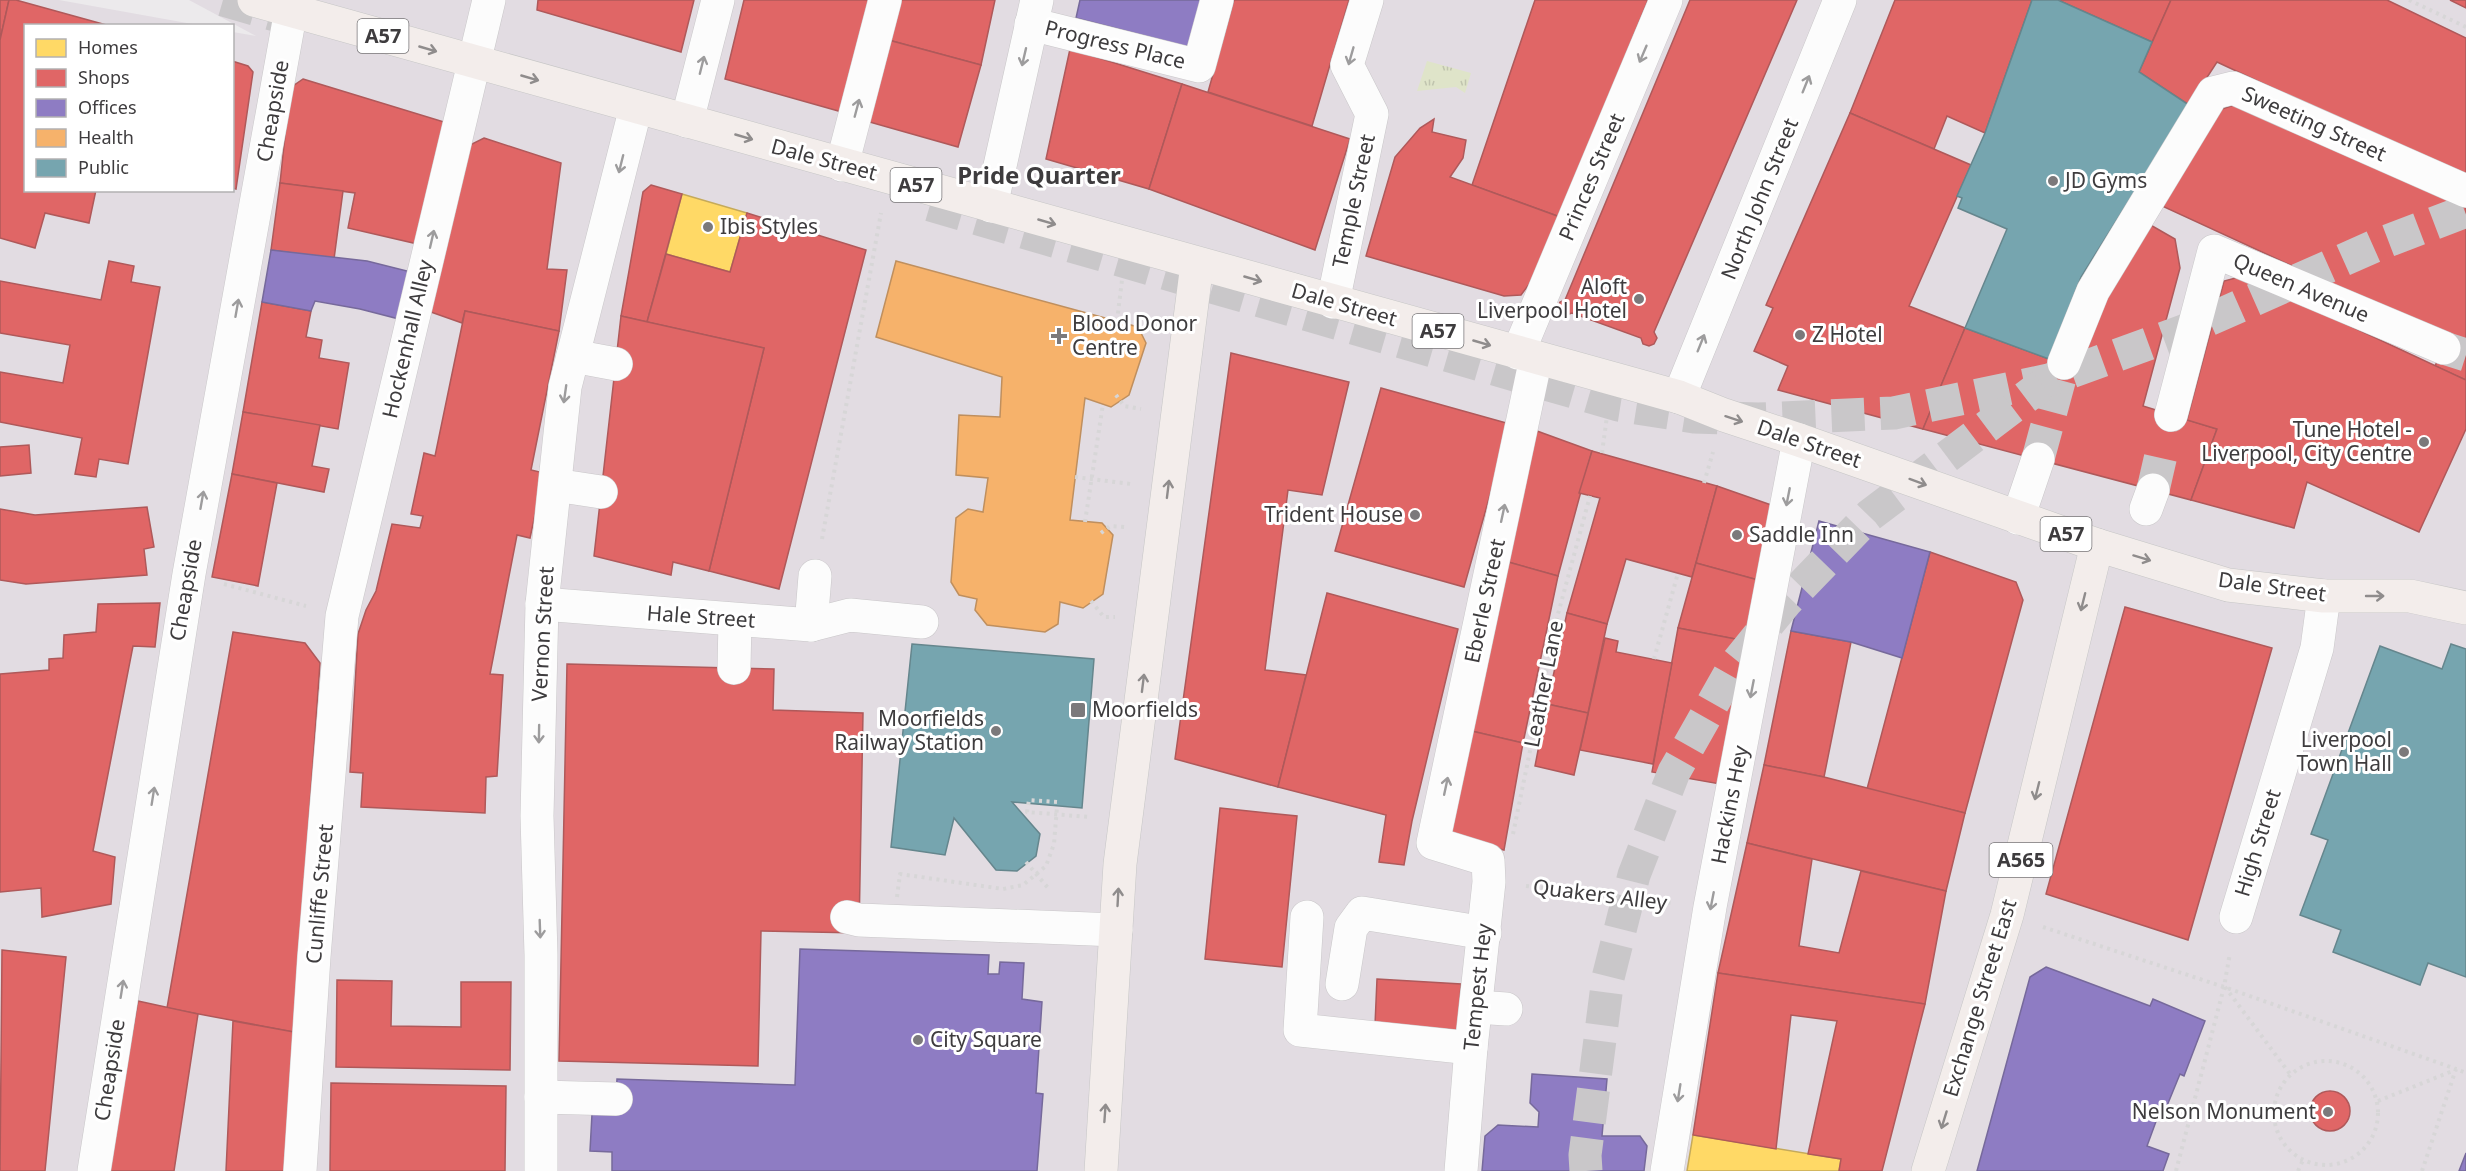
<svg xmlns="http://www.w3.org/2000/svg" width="2466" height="1171" viewBox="0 0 2466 1171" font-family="'Noto Sans',sans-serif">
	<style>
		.built { fill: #e2dce2 }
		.grass { fill: url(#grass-tufts) }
		.homes { fill: #ffd966; stroke: #c5aa5a; stroke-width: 1.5 }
		.shops { fill: #e06666; stroke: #af595a; stroke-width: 1.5 }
		.offices { fill: #8e7cc3; stroke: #76699b; stroke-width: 1.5 }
		.health { fill: #f6b26b; stroke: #bf8f5e; stroke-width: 1.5 }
		.public { fill: #76a5af; stroke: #65868d; stroke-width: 1.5 }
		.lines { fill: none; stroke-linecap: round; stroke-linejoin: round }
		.minor-tunnel { stroke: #c9c7c9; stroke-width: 33; stroke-dasharray: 33 16; stroke-linecap: butt }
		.major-tunnel { stroke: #c9c7c9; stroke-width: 33; stroke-dasharray: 33 16; stroke-linecap: butt }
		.minor-casing { stroke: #c9c7c9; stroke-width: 34 }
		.major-casing { stroke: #c6c6c6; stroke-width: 34 }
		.path { stroke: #d7d6d7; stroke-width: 4; stroke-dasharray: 3 4.5; stroke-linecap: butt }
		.minor { stroke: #fcfcfc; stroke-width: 33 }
		.major { stroke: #f3edeb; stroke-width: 33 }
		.path-bridge { stroke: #d7d6d7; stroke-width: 4; stroke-dasharray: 3 4.5; stroke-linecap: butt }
		.oneway { stroke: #8f8c8c }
		.oneway2 { stroke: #9d9c9d }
		.poi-dot { fill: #7b797b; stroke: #fff; stroke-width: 2 }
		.labels { text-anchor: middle; stroke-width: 6; stroke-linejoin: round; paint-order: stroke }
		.shield { fill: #fff; stroke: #787678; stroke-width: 1.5 }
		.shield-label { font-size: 20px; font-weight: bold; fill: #3e3c3e }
		.street-label { font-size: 21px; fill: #3e3c3e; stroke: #fff }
		.poi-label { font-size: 21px; fill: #3e3c3e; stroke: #fff; text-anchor: start }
		.quarter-label { font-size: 24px; font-weight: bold; fill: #3e3c3e; stroke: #fff }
	</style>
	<defs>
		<pattern id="grass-tufts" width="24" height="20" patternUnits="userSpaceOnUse" patternTransform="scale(1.5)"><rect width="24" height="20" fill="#dfe4c9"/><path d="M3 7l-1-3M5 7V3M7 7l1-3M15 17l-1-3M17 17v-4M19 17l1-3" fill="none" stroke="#c0c4ae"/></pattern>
	</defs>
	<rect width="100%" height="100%" fill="#eceaec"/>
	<polygon class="built" points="0,0 59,0 198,25 26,26 26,190 232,190 233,32 256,36 189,0 2466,0 2466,1171 0,1171"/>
	<polygon class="grass" points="1427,61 1471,73 1465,93 1456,87 1417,91"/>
	<g class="homes">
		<polygon points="682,194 747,213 730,272 666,254"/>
		<polygon points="1693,1135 1841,1159 1839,1171 1687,1171"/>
	</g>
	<g class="shops">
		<polygon points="0,0 9,0 0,40"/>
		<polygon points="9,0 16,0 110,26 26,26 26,190 96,190 89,223 45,213 35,248 0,238 0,40"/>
		<polygon points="538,0 694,0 681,52 537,10"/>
		<polygon points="744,0 871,0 842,112 725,79"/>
		<polygon points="891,0 995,0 981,65 881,38"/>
		<polygon points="1234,0 1349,0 1312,126 1208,92"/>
		<polygon points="1535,0 1648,0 1560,217 1472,185"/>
		<polygon points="1690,0 1797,0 1654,332 1657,338 1654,344 1649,346 1643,344 1641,338 1572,313 1566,315 1560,313 1557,308 1560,302 1565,300"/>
		<polygon points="1895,0 2032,0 1985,133 1947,116 1934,149 1850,113"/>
		<polygon points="2058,0 2171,0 2152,42"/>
		<polygon points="2171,0 2387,0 2466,38 2466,178 2217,62 2189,105 2139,72"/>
		<polygon points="2450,0 2466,0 2466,8"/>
		<polygon points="881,38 981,65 958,147 859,119"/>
		<polygon points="1070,49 1182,84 1149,189 1046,159"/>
		<polygon points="232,61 248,66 253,72 236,189 232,188"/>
		<polygon points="303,79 444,122 422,245 348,228 355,193 280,183 286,127 293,86"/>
		<polygon points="1182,84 1350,139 1315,250 1149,189"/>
		<polygon points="2234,105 2466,205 2466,380 2435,366 2449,338 2162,206 2216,111"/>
		<polygon points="1850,113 1971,165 1909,306 1965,328 1923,429 1778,390 1788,366 1754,351 1773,308 1766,305"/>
		<polygon points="1434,119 1432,132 1466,140 1463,158 1450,177 1560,217 1533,279 1521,295 1504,296 1366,256 1395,157 1420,128"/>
		<polygon points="484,138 561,163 547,269 567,270 559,331 465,311 462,323 428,311 470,145"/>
		<polygon points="280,183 343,191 334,259 271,250"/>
		<polygon points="651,185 682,194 647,322 621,316 643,192"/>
		<polygon points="747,213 866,250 779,589 709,571 764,348 647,322 666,254 730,272"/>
		<polygon points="2147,223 2175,239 2180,268 2143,406 2217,429 2191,500 1923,429 1965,328 2049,359"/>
		<polygon points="109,261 134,266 131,282 160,287 128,464 99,459 96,477 75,474 82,438 0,422 0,372 63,383 70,345 0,333 0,281 101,300"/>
		<polygon points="2243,276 2466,380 2466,429 2419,532 2307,482 2294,528 2191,500 2217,429 2187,420 2224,281"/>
		<polygon points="262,302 311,311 306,337 322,340 319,358 349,363 338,429 243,412"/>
		<polygon points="465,311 559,331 531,470 544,473 530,538 517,535 490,674 503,675 497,776 486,777 485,813 361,807 363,773 350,772 358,634 366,610 376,591 392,524 420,528 423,516 411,514 424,453 435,456"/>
		<polygon points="621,316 764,348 709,571 673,562 671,575 594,556"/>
		<polygon points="1231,353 1349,382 1322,495 1288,490 1265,670 1306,675 1278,787 1175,759"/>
		<polygon points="1381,388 1510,424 1464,587 1335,551"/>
		<polygon points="243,412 320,425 312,466 329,469 324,492 232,474"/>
		<polygon points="1537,431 1592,451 1558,576 1501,560"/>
		<polygon points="29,445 31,473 0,476 0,447"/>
		<polygon points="1592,451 1717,486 1692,577 1626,559 1607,624 1567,613 1600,498 1579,493"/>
		<polygon points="232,474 277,483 258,586 212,577"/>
		<polygon points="1717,486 1777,507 1758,580 1696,563"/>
		<polygon points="147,507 154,547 144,549 147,575 26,584 0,580 0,509 35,515"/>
		<polygon points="1930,552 2016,582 2023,600 1965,813 1867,789"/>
		<polygon points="1501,560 1558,576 1523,743 1463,729"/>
		<polygon points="1696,563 1758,580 1746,641 1678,628"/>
		<polygon points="1327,593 1458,629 1412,821 1404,865 1379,862 1386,815 1278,787"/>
		<polygon points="160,603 155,647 133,646 93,851 115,857 111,904 42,917 41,888 0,892 0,674 49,670 49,659 63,658 64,635 96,632 98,604"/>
		<polygon points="2125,607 2272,648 2188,940 2046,894"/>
		<polygon points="1567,613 1607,624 1588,713 1547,704"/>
		<polygon points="1678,628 1746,641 1720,784 1652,772"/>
		<polygon points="1791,631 1851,642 1824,777 1764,765"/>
		<polygon points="233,632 305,643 320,663 294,1032 167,1008"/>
		<polygon points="1605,638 1618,641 1616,652 1672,663 1653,764 1580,750"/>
		<polygon points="567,664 774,669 773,710 863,713 859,933 761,931 758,1066 559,1061"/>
		<polygon points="1547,704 1588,713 1574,775 1535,766"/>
		<polygon points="1463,729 1523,743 1504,850 1442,835"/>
		<polygon points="1764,765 1824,777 1965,813 1946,891 1747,843"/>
		<polygon points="1220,808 1297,816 1282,967 1205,959"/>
		<polygon points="1747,843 1812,859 1799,946 1839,953 1861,871 1946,891 1925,1004 1718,973"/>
		<polygon points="2,950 66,957 45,1171 0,1171"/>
		<polygon points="1718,973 1925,1004 1882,1171 1839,1171 1841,1159 1808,1154 1837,1021 1791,1015 1776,1149 1693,1135"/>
		<polygon points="1377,979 1461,984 1458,1030 1375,1025"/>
		<polygon points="337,980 392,981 391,1026 461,1027 461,982 511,982 510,1070 336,1067"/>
		<polygon points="138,1001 198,1014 174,1171 108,1171"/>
		<polygon points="233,1021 294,1032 290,1171 226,1171"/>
		<polygon points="331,1083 506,1086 505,1171 330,1171"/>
		<circle cx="2330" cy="1111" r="20"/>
	</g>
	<g class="offices">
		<polygon points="1080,0 1205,0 1192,48 1076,18"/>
		<polygon points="271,250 367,261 411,272 399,319 360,309 315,301 311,311 262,302"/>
		<polygon points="1819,521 1930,552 1902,658 1851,642 1791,631"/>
		<polygon points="800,949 989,955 988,974 999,974 1000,962 1024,963 1022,999 1042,1002 1036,1093 1043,1094 1037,1171 612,1171 612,1152 590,1151 592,1114 615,1115 617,1079 795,1085"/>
		<polygon points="2046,967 2150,1006 2153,999 2205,1021 2184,1076 2180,1074 2162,1118 2158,1116 2147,1146 2169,1154 2163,1171 1977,1171 2030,977"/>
		<polygon points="1532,1074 1607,1079 1602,1136 1640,1136 1647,1146 1644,1171 1482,1171 1485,1136 1498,1125 1538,1127 1539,1112 1530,1103"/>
		<polygon points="2466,1153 2466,1171 2459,1171"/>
	</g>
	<polygon class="health" points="896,261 1138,327 1146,343 1129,395 1111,407 1085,398 1070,520 1102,523 1113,535 1103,594 1083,608 1060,602 1058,624 1045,632 987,625 975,610 977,599 959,595 951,582 956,518 968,509 983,512 988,478 956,475 959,415 1000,417 1002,377 876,337"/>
	<g class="public">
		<polygon points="2032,0 2058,0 2152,42 2139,72 2189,105 2081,277 2049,359 1965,328 2007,229 1958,208 1962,198 1957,196 1985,133"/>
		<polygon points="912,644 1094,659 1082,808 1012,802 1040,834 1036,856 1017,871 996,870 954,818 945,855 891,847"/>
		<polygon points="2451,644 2466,649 2466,977 2428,963 2420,985 2333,952 2341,930 2300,915 2328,840 2311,834 2380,646 2442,669"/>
	</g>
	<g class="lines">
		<g class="minor-tunnel">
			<polyline points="2444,348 2466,355"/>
			<polyline points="2038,459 2064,363"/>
			<polyline points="2153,490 2161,455"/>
		</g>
		<g class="major-tunnel">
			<polyline points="223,0 282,17"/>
			<polyline points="930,205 1618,405 1694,417 1758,419 1894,413 2049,380 2186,330 2377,245 2466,211"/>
			<polyline points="1586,1171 1585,1155 1608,978 1634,875 1674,772 1734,666 1786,602 1870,515 2042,385"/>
		</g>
		<g class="minor-casing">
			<g id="minor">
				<polyline points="1031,24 1199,66 1217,0"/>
				<polyline points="687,121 718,0"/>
				<polyline points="842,165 885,0"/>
				<polyline points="991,206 1037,0"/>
				<polyline points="1333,302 1372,114 1347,65 1367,0"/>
				<polyline points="1518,353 1666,0"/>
				<polyline points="573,356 616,364"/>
				<polyline points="2064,363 2093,291 2213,93 2233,88 2466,191"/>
				<polyline points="1679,397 1840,0"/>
				<polyline points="2171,415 2214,251 2444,348"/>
				<polyline points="555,485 601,492"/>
				<polyline points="2146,509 2153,490"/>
				<polyline points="2018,518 2038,459"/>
				<polyline points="542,604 811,625 815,576"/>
				<polyline points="811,625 850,615 922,622"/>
				<polyline points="734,668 735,620"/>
				<polyline points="847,917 859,920 1116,930"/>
				<polyline points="1307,917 1300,1030 1471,1048"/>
				<polyline points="2236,917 2317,648 2324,596"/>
				<polyline points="1342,984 1351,928 1362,913 1485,933"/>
				<polyline points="1476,1007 1506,1009"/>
				<polyline points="541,1097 616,1099"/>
				<polyline points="94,1171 189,574 291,10"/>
				<polyline points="300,1171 314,957 342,616 489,0"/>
				<polyline points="541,1171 541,955 537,816 542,604 565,387 636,107"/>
				<polyline points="1461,1171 1471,1048 1489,882 1488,860 1433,843 1536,358"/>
				<polyline points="1667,1171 1710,907 1799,440"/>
			</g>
		</g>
		<g class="major-casing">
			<g id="major">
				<polyline points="254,0 1679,397 1724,415 1799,440 2097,545 2228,585 2324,596 2410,596 2466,608"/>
				<polyline points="1101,1171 1120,864 1197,264"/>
				<polyline points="1928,1171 2007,915 2097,545"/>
			</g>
		</g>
		<g class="path">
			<polyline points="2409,0 2466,27"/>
			<polyline points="1117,321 1122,280"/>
			<polyline points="1116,395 1124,406 1141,409"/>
			<polyline points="1602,453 1607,416"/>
			<polyline points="1075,477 1131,484"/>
			<polyline points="1704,483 1713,452"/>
			<polyline points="1085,522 1103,404"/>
			<polyline points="1101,533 1110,526 1125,527"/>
			<polyline points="822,539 881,213"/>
			<polyline points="224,584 306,606"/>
			<polyline points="1091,601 1104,617 1115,617"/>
			<polyline points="1654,659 1678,573"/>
			<polyline points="1057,802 1029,800 1027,812 1089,817"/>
			<polyline points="1513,834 1558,614 1590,496"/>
			<polyline points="1026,862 1049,889"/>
			<polyline points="1526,886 1673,903"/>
			<polyline points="2043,927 2224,987 2456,1069"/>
			<polyline points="2225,987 2290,1074"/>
			<circle cx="2326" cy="1113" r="52"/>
			<polyline points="2378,1101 2455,1070"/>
			<polyline points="2176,1171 2224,987 2230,953"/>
			<polyline points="2298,1171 2303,1160"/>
			<polyline points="2422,1171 2456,1069 2466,1073"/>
		</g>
		<use href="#minor" class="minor"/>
		<use href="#major" class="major"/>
		<polyline class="path-bridge" points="897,897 900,874 1003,889 1023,885 1046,866 1054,844 1057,807"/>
	</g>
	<defs><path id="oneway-shaft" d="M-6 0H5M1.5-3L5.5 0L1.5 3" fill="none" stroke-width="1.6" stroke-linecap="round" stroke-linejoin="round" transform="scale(1.5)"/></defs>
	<g class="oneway">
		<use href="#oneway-shaft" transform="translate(428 49) rotate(16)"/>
		<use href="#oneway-shaft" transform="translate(530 78) rotate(16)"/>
		<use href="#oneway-shaft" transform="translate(744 137) rotate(16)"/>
		<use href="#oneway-shaft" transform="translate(1047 222) rotate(16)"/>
		<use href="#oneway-shaft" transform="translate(1253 279) rotate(16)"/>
		<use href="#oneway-shaft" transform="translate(1482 343) rotate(16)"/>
		<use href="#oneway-shaft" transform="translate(1734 419) rotate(18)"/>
		<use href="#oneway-shaft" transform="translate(1918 482) rotate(20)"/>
		<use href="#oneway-shaft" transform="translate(1168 489) rotate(-83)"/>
		<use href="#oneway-shaft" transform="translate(2142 558) rotate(17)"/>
		<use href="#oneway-shaft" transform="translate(2375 596)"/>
		<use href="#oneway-shaft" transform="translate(2083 602) rotate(104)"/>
		<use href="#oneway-shaft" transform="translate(1143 683) rotate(-83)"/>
		<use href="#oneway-shaft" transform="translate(2037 791) rotate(104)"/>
		<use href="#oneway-shaft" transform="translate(1118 897) rotate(-87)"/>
		<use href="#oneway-shaft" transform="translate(1105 1113) rotate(-86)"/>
		<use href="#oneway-shaft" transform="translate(1944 1120) rotate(107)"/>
	</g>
	<g class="oneway2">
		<use href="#oneway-shaft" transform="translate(1643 54) rotate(113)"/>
		<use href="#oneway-shaft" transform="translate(1351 56) rotate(106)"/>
		<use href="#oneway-shaft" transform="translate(1024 57) rotate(103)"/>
		<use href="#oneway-shaft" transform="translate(702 65) rotate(-76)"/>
		<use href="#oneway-shaft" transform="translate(1806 84) rotate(-68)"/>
		<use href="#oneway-shaft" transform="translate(857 108) rotate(-75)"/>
		<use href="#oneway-shaft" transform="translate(621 164) rotate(104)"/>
		<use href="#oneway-shaft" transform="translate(432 239) rotate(-77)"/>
		<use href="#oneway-shaft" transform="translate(237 308) rotate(-80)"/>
		<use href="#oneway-shaft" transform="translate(1701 343) rotate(-68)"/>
		<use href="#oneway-shaft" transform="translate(565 394) rotate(98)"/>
		<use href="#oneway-shaft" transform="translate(1788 497) rotate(101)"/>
		<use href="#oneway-shaft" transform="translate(202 500) rotate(-80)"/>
		<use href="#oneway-shaft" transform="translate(1503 513) rotate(-78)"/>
		<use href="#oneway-shaft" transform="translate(1752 689) rotate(101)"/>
		<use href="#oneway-shaft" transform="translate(539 734) rotate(91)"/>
		<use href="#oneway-shaft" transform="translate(1446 786) rotate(-78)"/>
		<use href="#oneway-shaft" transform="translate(153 796) rotate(-81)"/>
		<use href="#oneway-shaft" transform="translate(1712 901) rotate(101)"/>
		<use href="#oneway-shaft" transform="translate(540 929) rotate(88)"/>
		<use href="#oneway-shaft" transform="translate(122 989) rotate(-81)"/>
		<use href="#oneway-shaft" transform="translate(1679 1093) rotate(99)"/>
	</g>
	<g class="poi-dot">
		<circle cx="2053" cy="181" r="6"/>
		<circle cx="708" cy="227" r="6"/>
		<circle cx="1639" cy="299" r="6"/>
		<circle cx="1800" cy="335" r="6"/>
		<path d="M1056 327h6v6h6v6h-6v6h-6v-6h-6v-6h6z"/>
		<circle cx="2424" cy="442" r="6"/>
		<circle cx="1415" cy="515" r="6"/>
		<circle cx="1737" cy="535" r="6"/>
		<rect x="1070" y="702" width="16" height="16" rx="3"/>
		<circle cx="996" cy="731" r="6"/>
		<circle cx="2404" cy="752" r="6"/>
		<circle cx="918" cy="1040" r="6"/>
		<circle cx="2328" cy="1112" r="6"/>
	</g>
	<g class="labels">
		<g class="shield">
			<rect x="357.5" y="19" width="51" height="34" rx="4.5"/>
			<rect x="890.5" y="168" width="51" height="34" rx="4.5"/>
			<rect x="1412.5" y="314" width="51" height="34" rx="4.5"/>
			<rect x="2040.5" y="517" width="51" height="34" rx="4.5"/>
			<rect x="1989.5" y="843" width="63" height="34" rx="4.5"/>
		</g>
		<g class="shield-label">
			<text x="383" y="43">A57</text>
			<text x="916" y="192">A57</text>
			<text x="1438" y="338">A57</text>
			<text x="2066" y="541">A57</text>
			<text x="2021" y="867">A565</text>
		</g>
		<g class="street-label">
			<text transform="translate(1115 45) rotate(14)" y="7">Progress Place</text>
			<text transform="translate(273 111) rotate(-80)" y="7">Cheapside</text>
			<text transform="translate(2314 124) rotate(24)" y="7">Sweeting Street</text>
			<text transform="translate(824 160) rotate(15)" y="7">Dale Street</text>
			<text transform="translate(1592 177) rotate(-67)" y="7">Princes Street</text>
			<text transform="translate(1760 199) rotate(-68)" y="7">North John Street</text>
			<text transform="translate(1354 201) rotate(-78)" y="7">Temple Street</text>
			<text transform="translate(2301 288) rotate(23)" y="7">Queen Avenue</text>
			<text transform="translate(1344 305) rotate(16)" y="7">Dale Street</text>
			<text transform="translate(408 339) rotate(-77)" y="7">Hockenhall Alley</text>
			<text transform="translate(1809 444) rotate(19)" y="7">Dale Street</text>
			<text transform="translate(2272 587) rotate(8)" y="7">Dale Street</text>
			<text transform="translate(186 590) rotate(-80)" y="7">Cheapside</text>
			<text transform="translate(1485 601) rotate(-78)" y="7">Eberle Street</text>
			<text transform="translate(701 617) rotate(4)" y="7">Hale Street</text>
			<text transform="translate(543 634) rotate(-87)" y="7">Vernon Street</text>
			<text transform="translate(1544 684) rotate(-79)" y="7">Leather Lane</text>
			<text transform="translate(1730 805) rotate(-79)" y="7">Hackins Hey</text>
			<text transform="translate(2258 843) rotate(-73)" y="7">High Street</text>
			<text transform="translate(320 894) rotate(-85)" y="7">Cunliffe Street</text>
			<text transform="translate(1600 895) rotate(7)" y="7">Quakers Alley</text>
			<text transform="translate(1478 987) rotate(-84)" y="7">Tempest Hey</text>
			<text transform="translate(1980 998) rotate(-73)" y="7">Exchange Street East</text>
			<text transform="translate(110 1070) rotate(-81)" y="7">Cheapside</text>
		</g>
		<g class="poi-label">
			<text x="2065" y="188">JD Gyms</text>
			<text x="720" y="234">Ibis Styles</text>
			<text x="1627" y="294" text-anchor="end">Aloft<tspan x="1627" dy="24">Liverpool Hotel</tspan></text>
			<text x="1072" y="331">Blood Donor<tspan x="1072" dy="24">Centre</tspan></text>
			<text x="1812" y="342">Z Hotel</text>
			<text x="2412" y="437" text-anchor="end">Tune Hotel -<tspan x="2412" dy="24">Liverpool, City Centre</tspan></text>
			<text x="1403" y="522" text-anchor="end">Trident House</text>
			<text x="1749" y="542">Saddle Inn</text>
			<text x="1092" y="717">Moorfields</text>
			<text x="984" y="726" text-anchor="end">Moorfields<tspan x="984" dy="24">Railway Station</tspan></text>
			<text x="2392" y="747" text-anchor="end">Liverpool<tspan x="2392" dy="24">Town Hall</tspan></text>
			<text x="930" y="1047">City Square</text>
			<text x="2316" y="1119" text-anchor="end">Nelson Monument</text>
		</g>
		<g class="quarter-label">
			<text x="1039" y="184">Pride Quarter</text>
		</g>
	</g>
	<rect x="24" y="24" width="210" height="168" fill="#ffffff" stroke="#b2b1b2" stroke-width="1.5"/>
	<rect x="36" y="39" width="30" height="18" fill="#ffd966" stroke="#b2b1b2" stroke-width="1.5"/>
	<text x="78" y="54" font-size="18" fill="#3e3c3e">Homes</text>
	<rect x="36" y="69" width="30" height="18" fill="#e06666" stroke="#b2b1b2" stroke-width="1.5"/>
	<text x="78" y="84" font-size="18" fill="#3e3c3e">Shops</text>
	<rect x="36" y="99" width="30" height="18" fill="#8e7cc3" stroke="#b2b1b2" stroke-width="1.5"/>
	<text x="78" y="114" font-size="18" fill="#3e3c3e">Offices</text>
	<rect x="36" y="129" width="30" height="18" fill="#f6b26b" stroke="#b2b1b2" stroke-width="1.5"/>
	<text x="78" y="144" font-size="18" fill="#3e3c3e">Health</text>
	<rect x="36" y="159" width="30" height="18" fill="#76a5af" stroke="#b2b1b2" stroke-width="1.5"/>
	<text x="78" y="174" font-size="18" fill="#3e3c3e">Public</text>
</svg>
